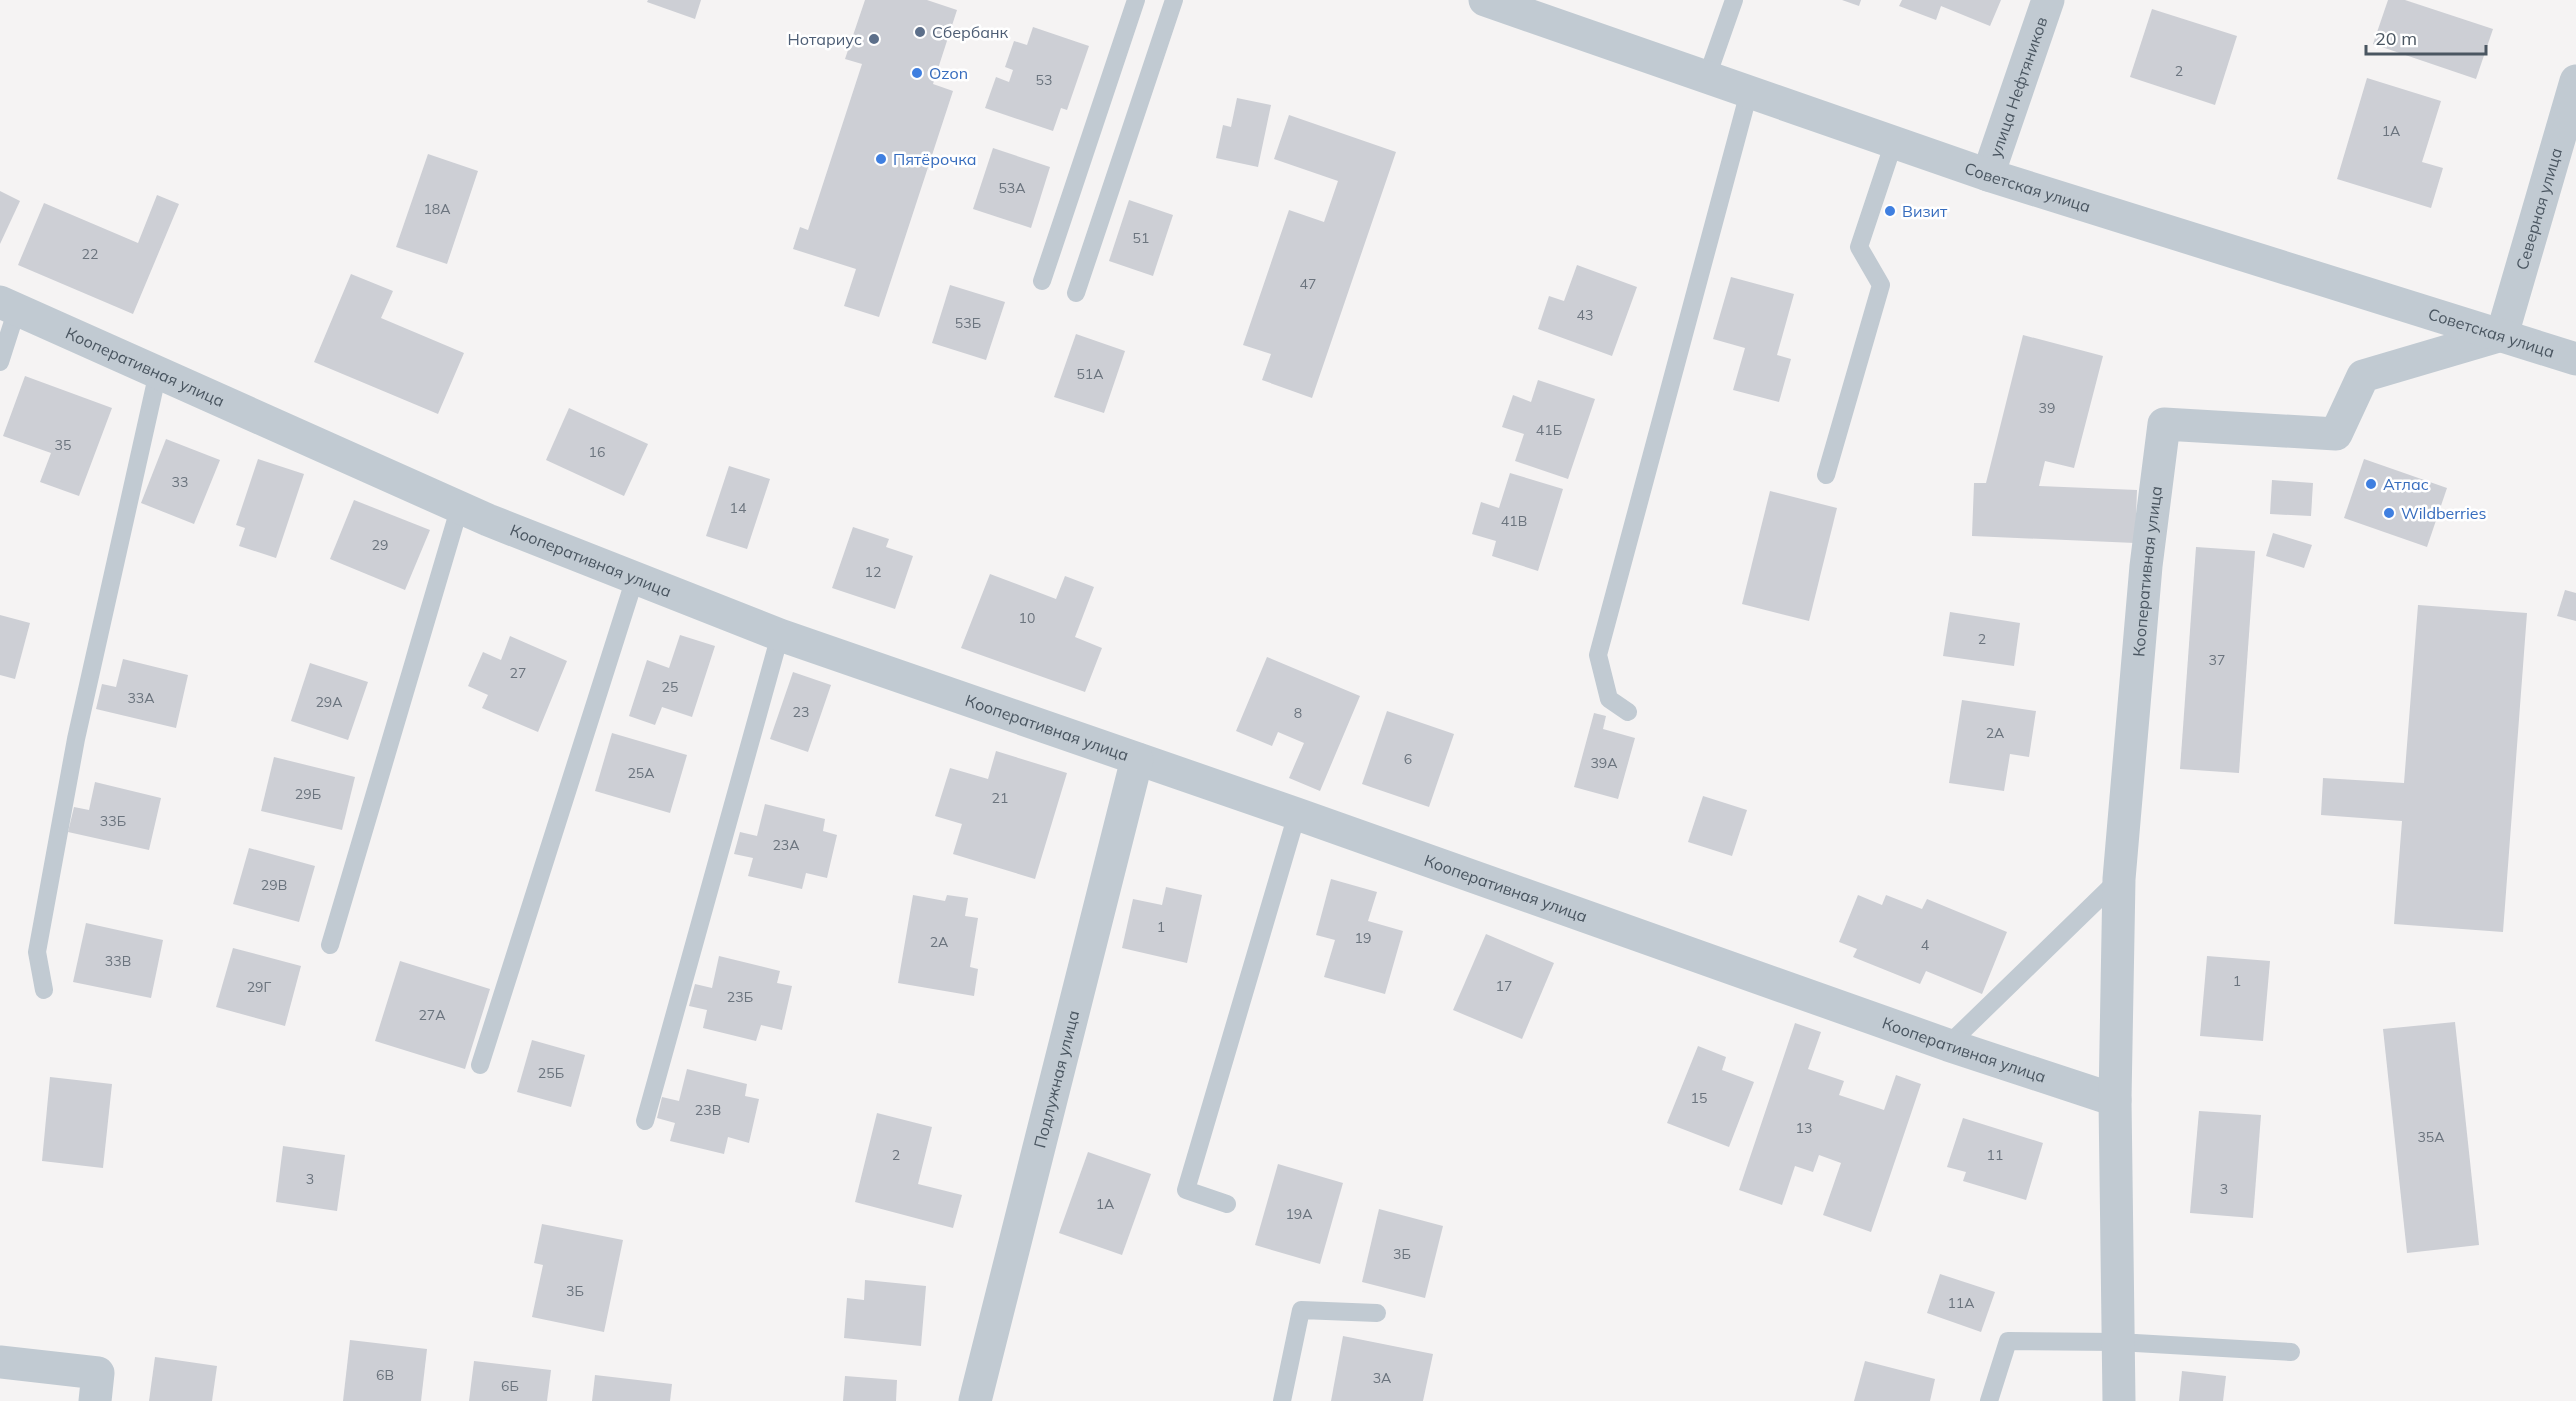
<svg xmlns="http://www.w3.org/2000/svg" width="2576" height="1401" viewBox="0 0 2576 1401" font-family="Mulish,sans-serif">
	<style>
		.building { fill: #cdcfd5 }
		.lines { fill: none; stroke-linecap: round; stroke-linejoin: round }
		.service { stroke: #c1cad2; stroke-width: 18 }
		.minor { stroke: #c1cad2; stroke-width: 33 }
		.tertiary { stroke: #c1cad2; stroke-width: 33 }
		.service-dot { fill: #5c6f8a; stroke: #fff; stroke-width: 2 }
		.shop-dot { fill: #3f7fe0; stroke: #fff; stroke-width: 2 }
		.labels { text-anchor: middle; stroke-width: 5; stroke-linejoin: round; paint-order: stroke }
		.number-label { font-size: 14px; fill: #6b747e }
		.service-label { font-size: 16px; fill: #4e5e75; stroke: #fff; text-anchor: start }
		.shop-label { font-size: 16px; fill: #366cbe; stroke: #fff; text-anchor: start }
		.street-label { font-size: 16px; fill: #4a5661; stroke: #fff }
	</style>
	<rect width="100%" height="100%" fill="#f5f3f3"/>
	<g class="building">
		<polygon points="648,0 701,0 695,19 647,2"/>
		<polygon points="865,0 927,0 957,10 933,84 953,91 879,317 844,306 856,269 793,249 800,227 808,230 862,64 845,59"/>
		<polygon points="1842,0 1861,0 1859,6"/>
		<polygon points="1902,0 2001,0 1990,26 1941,6 1936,20 1899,6"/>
		<polygon points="2388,0 2405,0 2493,29 2476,79 2373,44"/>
		<polygon points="2152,9 2237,36 2215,105 2130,77"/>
		<polygon points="1033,27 1089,46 1067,110 1061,108 1053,131 985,108 996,77 1009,82 1013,70 1005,67 1014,41 1027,45"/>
		<polygon points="2367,78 2441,101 2422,162 2443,168 2431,208 2337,179"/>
		<polygon points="1237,98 1271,105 1258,167 1216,158 1223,125 1231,127"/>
		<polygon points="1289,115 1396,152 1312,398 1262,380 1271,354 1243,345 1289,210 1324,222 1338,181 1274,159"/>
		<polygon points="993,148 1050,167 1031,228 973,209"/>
		<polygon points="428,154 478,171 447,264 396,247"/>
		<polygon points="0,191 20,201 0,244"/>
		<polygon points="157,195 179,204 133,314 18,265 44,203 138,243"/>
		<polygon points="1129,200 1173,215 1153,276 1109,261"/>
		<polygon points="1577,265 1637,287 1612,356 1538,329 1549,296 1564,301"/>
		<polygon points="351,274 393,291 381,318 464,353 438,414 314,362"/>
		<polygon points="1731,277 1794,294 1777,355 1791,359 1779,402 1733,390 1745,348 1713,339"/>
		<polygon points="950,285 1005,302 986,360 932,343"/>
		<polygon points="1076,334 1125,351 1104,413 1054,397"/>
		<polygon points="2023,335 2103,356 2074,468 2045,461 2039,486 2137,490 2135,543 1972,536 1974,483 1986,483"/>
		<polygon points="25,376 112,408 79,496 40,482 51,453 3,436"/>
		<polygon points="1538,380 1595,399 1568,479 1515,461 1524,434 1502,427 1513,395 1531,402"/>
		<polygon points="569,408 648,444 624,496 546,460"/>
		<polygon points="166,439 220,460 194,524 141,503"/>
		<polygon points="258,459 304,474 276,558 239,546 245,528 236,525"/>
		<polygon points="2364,459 2447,488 2427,547 2344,518"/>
		<polygon points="729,466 770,479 747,549 706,536"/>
		<polygon points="1510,473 1563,489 1538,571 1492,556 1496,541 1472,534 1481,502 1499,508"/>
		<polygon points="2272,480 2313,483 2311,516 2270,514"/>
		<polygon points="1770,491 1837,508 1809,621 1742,604"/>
		<polygon points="354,500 430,530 405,590 330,559"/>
		<polygon points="853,527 889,539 886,547 913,556 895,609 832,588"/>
		<polygon points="2273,533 2312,545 2304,568 2266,556"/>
		<polygon points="2196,547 2255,551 2239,773 2180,769"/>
		<polygon points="990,574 1056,599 1065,576 1094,587 1075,637 1102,648 1085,692 961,648"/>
		<polygon points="2565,590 2576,593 2576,621 2557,616"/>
		<polygon points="2418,605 2527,613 2503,932 2394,924 2402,821 2321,815 2323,778 2404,783"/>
		<polygon points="1950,612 2020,623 2014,666 1943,656"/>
		<polygon points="0,615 30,623 15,679 0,675"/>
		<polygon points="680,635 715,646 692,717 662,707 655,725 629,716 647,660 669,668"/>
		<polygon points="510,636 567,661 538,732 482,708 488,695 468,686 483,652 501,660"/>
		<polygon points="1267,657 1360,696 1320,791 1289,778 1304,743 1278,732 1272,746 1236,731"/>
		<polygon points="123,659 188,675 176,728 96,709 102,684 116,687"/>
		<polygon points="310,663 368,682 348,740 291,721"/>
		<polygon points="793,672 831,685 808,752 770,739"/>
		<polygon points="1962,700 2036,711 2029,757 2010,754 2004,791 1949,783"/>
		<polygon points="1387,711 1454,734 1429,807 1362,784"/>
		<polygon points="1594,713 1606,716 1603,729 1635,738 1618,799 1574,787"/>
		<polygon points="612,733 687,755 670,813 595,791"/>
		<polygon points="996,751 1067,773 1035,879 953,854 962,824 935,816 950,768 988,779"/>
		<polygon points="274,757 355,777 342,830 261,811"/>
		<polygon points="95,782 161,798 149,850 68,832 74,807 89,810"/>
		<polygon points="1703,796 1747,810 1732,856 1688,842"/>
		<polygon points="765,804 825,819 823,831 837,835 827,878 806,873 802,889 748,876 753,858 734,854 740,832 757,836"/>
		<polygon points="249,848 315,866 299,922 233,904"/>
		<polygon points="1331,879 1377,892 1368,921 1403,931 1385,994 1324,977 1335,940 1316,935"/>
		<polygon points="1166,887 1202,895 1187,963 1122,948 1133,899 1162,905"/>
		<polygon points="913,895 945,901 947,895 968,898 965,916 978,918 970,967 978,969 974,996 898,983"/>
		<polygon points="1858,895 1882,905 1886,895 1922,909 1927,899 2007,932 1982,994 1926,971 1920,984 1853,957 1857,949 1839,942"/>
		<polygon points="86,923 163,940 151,998 73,982"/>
		<polygon points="1486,934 1554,963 1522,1039 1453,1010"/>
		<polygon points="233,948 301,966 285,1026 216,1007"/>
		<polygon points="719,956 780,971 777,983 792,986 782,1030 761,1025 756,1041 703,1028 707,1010 689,1006 695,984 712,988"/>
		<polygon points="2207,956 2270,961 2263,1041 2200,1036"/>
		<polygon points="400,961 490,989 465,1069 375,1041"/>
		<polygon points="2455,1022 2479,1245 2407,1253 2383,1029"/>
		<polygon points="1795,1023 1821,1032 1808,1069 1844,1081 1839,1095 1884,1110 1896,1075 1921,1084 1871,1232 1823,1215 1841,1163 1819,1155 1813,1172 1795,1166 1782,1205 1739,1190"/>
		<polygon points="532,1040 585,1055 571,1107 517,1092"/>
		<polygon points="1698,1046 1726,1057 1722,1070 1754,1082 1729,1147 1667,1123"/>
		<polygon points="687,1069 747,1084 745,1096 759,1099 749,1143 728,1137 724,1154 670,1141 675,1123 657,1118 662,1097 679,1101"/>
		<polygon points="50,1077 112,1084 103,1168 42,1161"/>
		<polygon points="2199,1111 2261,1115 2253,1218 2190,1213"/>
		<polygon points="877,1113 932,1127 918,1184 962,1195 953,1228 855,1202"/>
		<polygon points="1963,1118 2043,1143 2026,1200 1963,1181 1966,1172 1947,1167"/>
		<polygon points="283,1146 345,1155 337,1211 276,1202"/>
		<polygon points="1088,1152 1151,1174 1122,1255 1059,1233"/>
		<polygon points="1278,1164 1343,1183 1320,1264 1255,1245"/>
		<polygon points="1379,1209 1443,1226 1425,1298 1362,1282"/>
		<polygon points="542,1224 623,1240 604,1332 532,1317 543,1265 534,1263"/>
		<polygon points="1940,1274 1995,1292 1981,1332 1927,1313"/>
		<polygon points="865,1280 926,1286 921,1346 844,1338 847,1298 864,1300"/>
		<polygon points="1343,1336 1433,1354 1423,1401 1331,1401"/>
		<polygon points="350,1340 427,1349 421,1401 343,1401"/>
		<polygon points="155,1357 217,1366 212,1401 149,1401"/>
		<polygon points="474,1361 551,1370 547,1401 469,1401"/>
		<polygon points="1865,1361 1935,1379 1930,1401 1854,1401"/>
		<polygon points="2182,1371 2226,1376 2223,1401 2179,1401"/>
		<polygon points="595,1375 672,1384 670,1401 592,1401"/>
		<polygon points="845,1376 897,1380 896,1401 843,1401"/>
	</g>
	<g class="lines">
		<g class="service">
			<polyline points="1707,77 1734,0"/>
			<polyline points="1042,281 1136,0"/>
			<polyline points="1076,293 1174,0"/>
			<polyline points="0,362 17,309"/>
			<polyline points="1826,475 1881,285 1859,247 1894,142"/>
			<polyline points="1628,712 1609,699 1598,655 1749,92"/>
			<polyline points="330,945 460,506"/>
			<polyline points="44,990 37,952 76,739 158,372"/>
			<polyline points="1948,1045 2119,879"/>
			<polyline points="480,1065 635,578"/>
			<polyline points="645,1121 780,635"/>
			<polyline points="1227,1204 1186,1190 1297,814"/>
			<polyline points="1282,1401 1301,1310 1377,1313"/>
			<polyline points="1989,1401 2008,1341 2118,1342 2291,1352"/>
		</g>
		<g class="minor">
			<path id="s1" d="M1988,175L2048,0"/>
			<path id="s2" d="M0,302L488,520L780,635L1297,814L1948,1045L2115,1100"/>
			<polyline points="0,1362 98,1373 95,1401"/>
			<path id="s3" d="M975,1401L1137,759"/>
			<path id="s4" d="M2119,1401L2115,1100L2119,879L2146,566L2164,424L2336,434L2363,376L2502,335L2576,81"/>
		</g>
		<path class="tertiary" id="s5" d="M1485,0L1988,175L2576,359"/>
	</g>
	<g class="service-dot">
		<circle cx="920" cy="32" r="6"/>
		<circle cx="874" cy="39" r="6"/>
	</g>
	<g class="shop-dot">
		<circle cx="917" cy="73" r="6"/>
		<circle cx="881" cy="159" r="6"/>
		<circle cx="1890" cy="211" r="6"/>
		<circle cx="2371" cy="484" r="6"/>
		<circle cx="2389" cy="513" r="6"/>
	</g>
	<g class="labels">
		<g class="number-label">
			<text x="2179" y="76">2</text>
			<text x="1044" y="85">53</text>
			<text x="2391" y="136">1А</text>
			<text x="1012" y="193">53А</text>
			<text x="437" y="214">18А</text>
			<text x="1141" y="243">51</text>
			<text x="90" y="259">22</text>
			<text x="1308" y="289">47</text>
			<text x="1585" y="320">43</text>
			<text x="968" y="328">53Б</text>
			<text x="1090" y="379">51А</text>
			<text x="2047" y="413">39</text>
			<text x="1549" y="435">41Б</text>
			<text x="63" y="450">35</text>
			<text x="597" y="457">16</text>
			<text x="180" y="487">33</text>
			<text x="738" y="513">14</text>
			<text x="1514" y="526">41В</text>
			<text x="380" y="550">29</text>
			<text x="873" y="577">12</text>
			<text x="1027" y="623">10</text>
			<text x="1982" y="644">2</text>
			<text x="2217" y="665">37</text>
			<text x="518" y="678">27</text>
			<text x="670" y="692">25</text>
			<text x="141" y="703">33А</text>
			<text x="329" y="707">29А</text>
			<text x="801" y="717">23</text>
			<text x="1298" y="718">8</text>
			<text x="1995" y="738">2А</text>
			<text x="1408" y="764">6</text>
			<text x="1604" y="768">39А</text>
			<text x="641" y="778">25А</text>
			<text x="308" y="799">29Б</text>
			<text x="1000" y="803">21</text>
			<text x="113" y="826">33Б</text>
			<text x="786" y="850">23А</text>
			<text x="274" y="890">29В</text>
			<text x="1161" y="932">1</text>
			<text x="1363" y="943">19</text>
			<text x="939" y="947">2А</text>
			<text x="1925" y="950">4</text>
			<text x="118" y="966">33В</text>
			<text x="2237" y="986">1</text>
			<text x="1504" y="991">17</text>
			<text x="259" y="992">29Г</text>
			<text x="740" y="1002">23Б</text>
			<text x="432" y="1020">27А</text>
			<text x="551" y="1078">25Б</text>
			<text x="1699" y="1103">15</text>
			<text x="708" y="1115">23В</text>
			<text x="1804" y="1133">13</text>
			<text x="2431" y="1142">35А</text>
			<text x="896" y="1160">2</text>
			<text x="1995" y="1160">11</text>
			<text x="310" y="1184">3</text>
			<text x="2224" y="1194">3</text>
			<text x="1105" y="1209">1А</text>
			<text x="1299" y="1219">19А</text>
			<text x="1402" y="1259">3Б</text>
			<text x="575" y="1296">3Б</text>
			<text x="1961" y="1308">11А</text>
			<text x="385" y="1380">6В</text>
			<text x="1382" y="1383">3А</text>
			<text x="510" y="1391">6Б</text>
		</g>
		<g class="service-label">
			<text x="932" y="38">Сбербанк</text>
			<text x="862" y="45" text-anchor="end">Нотариус</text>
		</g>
		<g class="shop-label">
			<text x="929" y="79">Ozon</text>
			<text x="893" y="165">Пятёрочка</text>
			<text x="1902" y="217">Визит</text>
			<text x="2383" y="490">Атлас</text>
			<text x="2401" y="519">Wildberries</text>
		</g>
		<g class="street-label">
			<text dy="6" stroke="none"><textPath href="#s1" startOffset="93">улица Нефтяников</textPath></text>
			<text dy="6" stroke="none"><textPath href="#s5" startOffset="574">Советская улица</textPath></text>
			<text dy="6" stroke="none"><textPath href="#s4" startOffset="1492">Северная улица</textPath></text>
			<text dy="6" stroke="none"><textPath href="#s5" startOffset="1060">Советская улица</textPath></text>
			<text dy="6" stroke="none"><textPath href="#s2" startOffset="159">Кооперативная улица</textPath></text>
			<text dy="6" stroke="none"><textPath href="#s2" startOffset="645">Кооперативная улица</textPath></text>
			<text dy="6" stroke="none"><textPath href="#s4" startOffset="831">Кооперативная улица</textPath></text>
			<text dy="6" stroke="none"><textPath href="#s2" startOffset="1131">Кооперативная улица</textPath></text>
			<text dy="6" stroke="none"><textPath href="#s2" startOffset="1617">Кооперативная улица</textPath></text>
			<text dy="6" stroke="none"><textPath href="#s2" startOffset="2103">Кооперативная улица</textPath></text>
			<text dy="6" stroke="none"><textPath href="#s3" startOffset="332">Подлужная улица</textPath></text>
		</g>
	</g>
	<path d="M2366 45v9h120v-9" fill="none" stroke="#4a5661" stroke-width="3"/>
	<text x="2375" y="45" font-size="18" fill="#4a5661" stroke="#ffffff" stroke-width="4.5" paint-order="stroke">20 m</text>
</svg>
